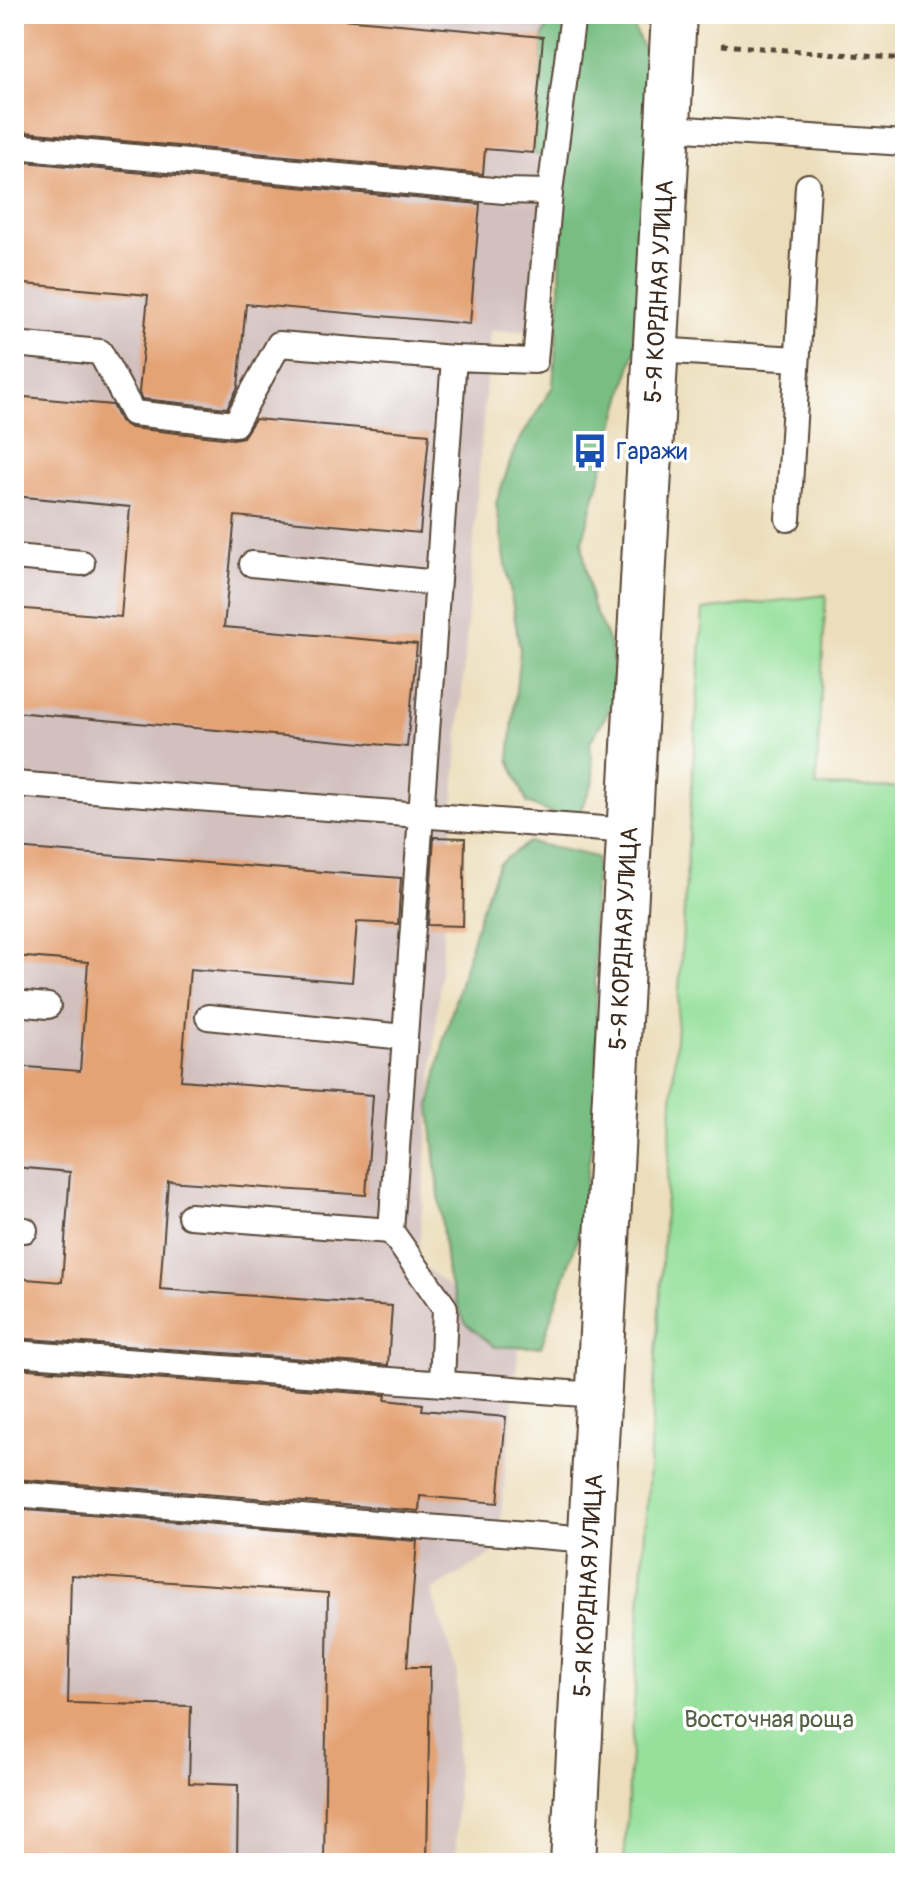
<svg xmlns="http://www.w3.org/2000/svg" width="919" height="1877" viewBox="0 0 919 1877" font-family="Pangolin,sans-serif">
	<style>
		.industrial { fill: #d1c0bd }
		.green { fill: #96e09b; stroke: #68855c; stroke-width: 2 }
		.forest { fill: #78be83; stroke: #5a7450; stroke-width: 2 }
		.building { fill: #e4a375 }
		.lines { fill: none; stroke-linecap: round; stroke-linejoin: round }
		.service-casing { stroke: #564536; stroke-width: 28 }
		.secondary-casing { stroke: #564536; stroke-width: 48 }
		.path { stroke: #564536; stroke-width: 5; stroke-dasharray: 6 6; stroke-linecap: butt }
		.service { stroke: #fff; stroke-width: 24 }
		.secondary { stroke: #fff; stroke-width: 44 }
		.labels { text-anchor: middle; stroke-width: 7; stroke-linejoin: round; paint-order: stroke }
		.street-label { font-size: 24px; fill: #3b2a1e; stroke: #fff }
		.transit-label { font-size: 24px; fill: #164399; stroke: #fff; text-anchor: start }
		.park-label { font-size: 24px; fill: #566144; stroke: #fff }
	</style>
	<rect width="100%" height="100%" fill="#fff"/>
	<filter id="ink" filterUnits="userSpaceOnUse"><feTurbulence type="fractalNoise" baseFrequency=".0125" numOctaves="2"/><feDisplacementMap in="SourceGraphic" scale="16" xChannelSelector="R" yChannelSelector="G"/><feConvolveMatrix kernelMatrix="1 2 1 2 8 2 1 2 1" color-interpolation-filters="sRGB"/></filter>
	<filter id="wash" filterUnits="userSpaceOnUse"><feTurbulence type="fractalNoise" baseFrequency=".006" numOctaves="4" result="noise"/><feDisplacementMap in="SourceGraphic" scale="32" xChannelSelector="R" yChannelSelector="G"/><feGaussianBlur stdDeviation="1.8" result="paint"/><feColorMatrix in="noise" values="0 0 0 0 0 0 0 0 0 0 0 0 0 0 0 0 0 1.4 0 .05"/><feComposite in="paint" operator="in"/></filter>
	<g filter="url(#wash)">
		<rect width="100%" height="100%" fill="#ecdebb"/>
		<polygon class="industrial" points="14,14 582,14 547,331 490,331 418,1261 519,1346 497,1551 431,1591 457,1670 456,1863 14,1863"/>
		<polygon class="green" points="826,595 816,786 905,788 905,1863 624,1863 703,610"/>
		<g class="forest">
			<polygon points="553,14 628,14 652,68 649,299 582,543 592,605 609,642 614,663 613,704 590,742 594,780 580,811 555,815 527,803 509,759 520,650 496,503 515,448 553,386 560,292 561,207 547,158 533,153 543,37"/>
			<polygon points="528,842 596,857 593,917 599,1092 578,1237 541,1347 495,1347 465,1323 447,1275 430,1106 445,1036 480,913 498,864"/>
		</g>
		<g id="blocks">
			<g class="building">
				<polygon points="14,14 288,14 543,37 533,153 485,149 483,174 14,131"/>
				<polygon points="14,161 480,204 470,324 246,304 238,387 227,408 142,399 139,392 148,295 14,283"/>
				<polygon points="14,396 112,405 120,421 131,428 233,439 243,437 255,419 429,434 420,533 235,516 224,627 417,644 407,747 14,712 14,608 121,617 130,507 14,496"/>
				<polygon points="434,837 465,838 463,926 428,925"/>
				<polygon points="14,848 401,878 398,924 357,922 352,982 190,969 181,1080 373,1095 366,1195 168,1181 160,1289 392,1306 388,1365 14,1338 14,1278 62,1282 70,1172 14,1167 14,1066 80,1071 88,962 14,956"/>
				<polygon points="14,1368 386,1395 385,1400 423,1404 422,1410 506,1417 498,1503 420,1496 419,1511 14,1479"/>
				<polygon points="14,1509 417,1541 407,1667 430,1667 427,1863 324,1863 328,1593 71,1575 68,1703 191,1706 189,1783 238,1785 237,1863 14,1863"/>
			</g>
		</g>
	</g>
	<g filter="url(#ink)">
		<use href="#blocks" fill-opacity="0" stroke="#564536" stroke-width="2"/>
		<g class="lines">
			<g class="service-casing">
				<g id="service">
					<polyline points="669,128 905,143"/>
					<polyline points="14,146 504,191 550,192 535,361 454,358 391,1231 445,1308 442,1384"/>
					<polyline points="550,192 573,14"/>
					<polyline points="14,344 100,352 133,413 235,424 279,344 454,358"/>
					<polyline points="657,350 797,359"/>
					<polyline points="788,519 808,186"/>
					<polyline points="14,557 82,563"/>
					<polyline points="252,564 437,583"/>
					<polyline points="14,784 629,831"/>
					<polyline points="14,1003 48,1006"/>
					<polyline points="208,1017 404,1037"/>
					<polyline points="190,1216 391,1231"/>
					<polyline points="14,1229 25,1230"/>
					<polyline points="14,1353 597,1395"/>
					<polyline points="14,1494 589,1540"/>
				</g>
			</g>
			<g class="secondary-casing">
				<g id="secondary">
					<path id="s1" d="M573,1863L674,14"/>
				</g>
			</g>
			<polyline class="path" points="722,45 905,59"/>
			<use href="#service" class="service"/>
			<use href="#secondary" class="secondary"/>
		</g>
	</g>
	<defs>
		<g id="bus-bare" transform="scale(2.76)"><path d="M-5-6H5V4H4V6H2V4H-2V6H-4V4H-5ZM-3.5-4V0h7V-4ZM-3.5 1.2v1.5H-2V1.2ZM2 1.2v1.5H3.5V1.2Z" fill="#1a4fb4" stroke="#fff" stroke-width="2.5" paint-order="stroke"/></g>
	</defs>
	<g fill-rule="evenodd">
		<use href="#bus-bare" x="590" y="451"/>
	</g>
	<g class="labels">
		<g class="street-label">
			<text dy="8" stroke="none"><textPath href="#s1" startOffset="1574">5-Я КОРДНАЯ УЛИЦА</textPath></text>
			<text dy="8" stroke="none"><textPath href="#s1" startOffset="926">5-Я КОРДНАЯ УЛИЦА</textPath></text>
			<text dy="8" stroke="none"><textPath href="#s1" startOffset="278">5-Я КОРДНАЯ УЛИЦА</textPath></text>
		</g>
		<g class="transit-label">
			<text x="616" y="459">Гаражи</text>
		</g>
		<g class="park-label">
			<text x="769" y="1727">Восточная роща</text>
		</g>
	</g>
	<rect width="919" height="1877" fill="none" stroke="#fff" stroke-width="48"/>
</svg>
